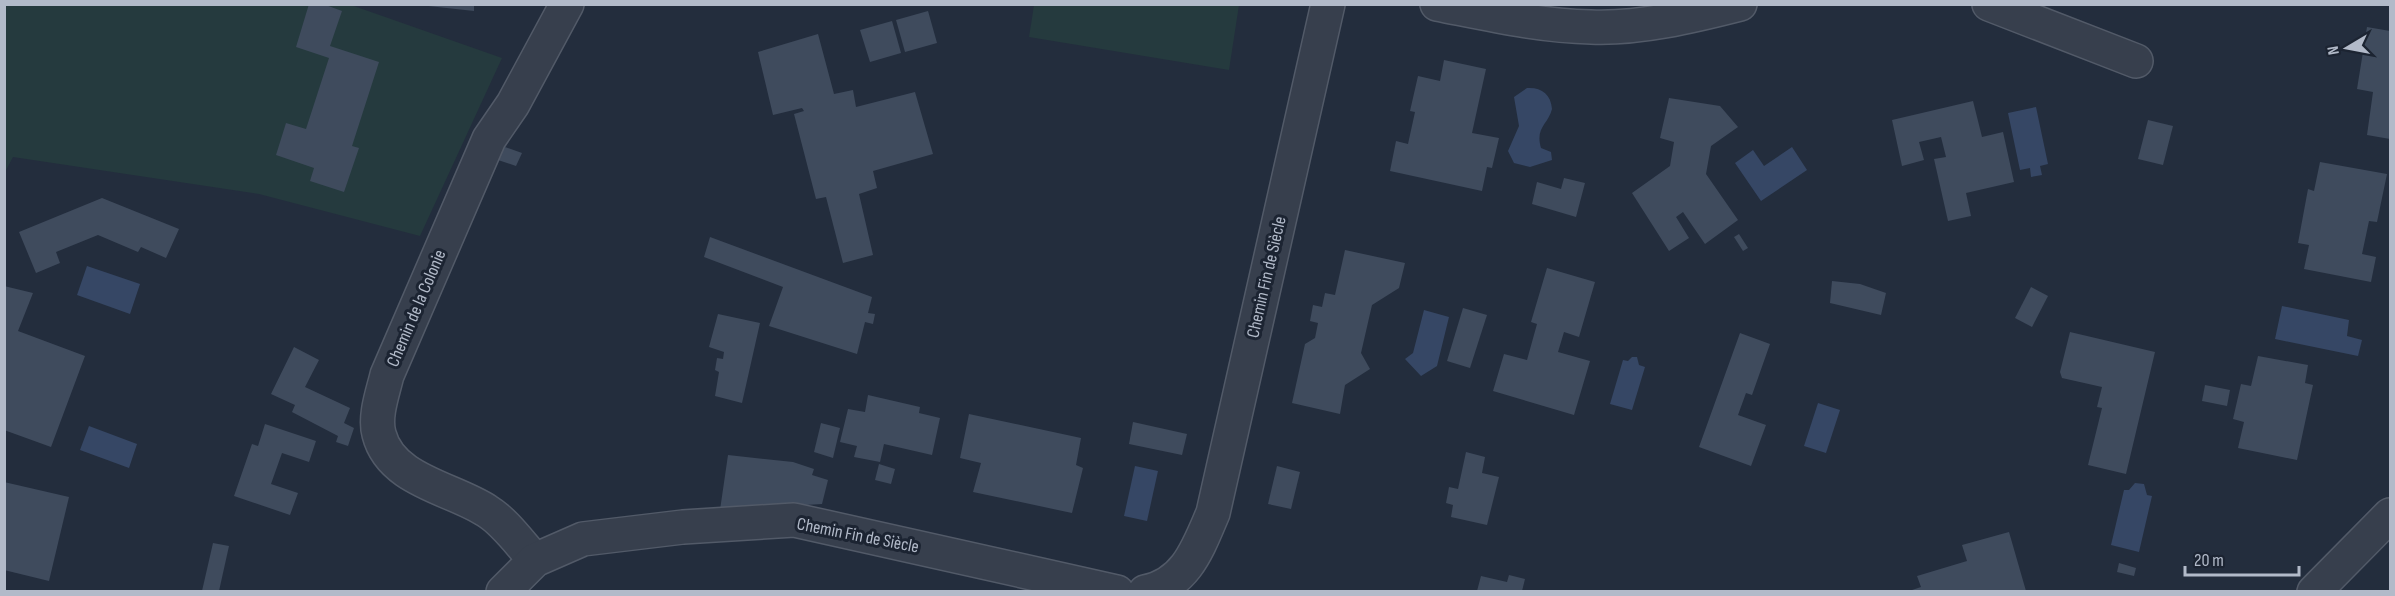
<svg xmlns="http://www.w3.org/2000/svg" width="2395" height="596" viewBox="0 0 2395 596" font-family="'Sofia Sans Condensed',sans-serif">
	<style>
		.green { fill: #253a3e }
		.water { fill: #364765 }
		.building { fill: #3f4b5d }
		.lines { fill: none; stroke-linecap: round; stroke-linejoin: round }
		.street-casing { stroke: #525a68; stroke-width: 36 }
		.street { stroke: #373f4d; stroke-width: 33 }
		.labels { text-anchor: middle; stroke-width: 6; stroke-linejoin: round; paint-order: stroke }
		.street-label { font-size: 18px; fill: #b2bac9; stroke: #1c2432 }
	</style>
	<rect width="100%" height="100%" fill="#232d3d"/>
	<g class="green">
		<polygon points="5,5 351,5 502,58 420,236 259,194 13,157 5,172"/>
		<polygon points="1034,5 1239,5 1229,70 1029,37"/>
	</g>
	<g class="water">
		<path d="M1527,88C1541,87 1551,94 1552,109C1548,125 1535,127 1541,148L1551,152L1552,160L1530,167L1514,163L1508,151L1519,126L1514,97Z"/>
		<polygon points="2036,107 2048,164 2040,166 2042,175 2031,177 2030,168 2020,170 2008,113"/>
		<polygon points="1792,147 1807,170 1761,201 1735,163 1753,150 1764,166"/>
		<polygon points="87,266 140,284 130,314 77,295"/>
		<polygon points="2282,306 2349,320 2347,336 2362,340 2358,356 2275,339"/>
		<polygon points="1424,310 1449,317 1437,366 1421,376 1405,359 1413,353"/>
		<polygon points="1632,357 1637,357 1639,365 1645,367 1632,410 1610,404 1623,360 1628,361"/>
		<polygon points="1818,403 1840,410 1826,453 1804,446"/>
		<polygon points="89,426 137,444 129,468 80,450"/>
		<polygon points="1135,466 1158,471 1147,521 1124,516"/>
		<polygon points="2135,483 2144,484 2147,495 2152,496 2139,552 2111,545 2124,490 2129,490"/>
	</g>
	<g class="building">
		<polygon points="309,4 323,4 342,11 330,46 379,62 352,146 359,148 344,192 310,181 314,168 276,155 286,123 306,129 329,58 296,47"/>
		<polygon points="410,4 474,4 474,11"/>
		<polygon points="928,11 937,43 905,52 896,20"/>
		<polygon points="892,21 901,53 870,62 860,30"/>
		<polygon points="2367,27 2390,31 2390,139 2367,135 2373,92 2357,89"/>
		<polygon points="818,34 834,94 853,90 856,107 915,92 933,154 873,171 877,188 859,194 873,255 843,263 826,197 816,199 794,114 804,111 802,108 773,115 758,52"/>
		<polygon points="1444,60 1486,69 1472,133 1499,138 1492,168 1487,167 1482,191 1390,171 1396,141 1408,144 1415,112 1410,111 1418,76 1440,81"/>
		<polygon points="1669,98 1720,106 1738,127 1711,146 1706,174 1738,220 1705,244 1683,212 1676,217 1689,238 1669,251 1632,193 1670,166 1674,142 1660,138"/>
		<polygon points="1973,101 1982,137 2003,132 2014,182 1966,193 1971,216 1948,221 1934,159 1946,157 1941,137 1919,142 1924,160 1902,166 1892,120"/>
		<polygon points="2148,120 2173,126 2163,165 2138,159"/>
		<polygon points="502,146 522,153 516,166 495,159"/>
		<polygon points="2320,162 2387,174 2377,222 2369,221 2362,254 2376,257 2371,282 2304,269 2309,245 2298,243 2308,189 2314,191"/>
		<polygon points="1564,178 1585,183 1576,217 1532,204 1537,182 1561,189"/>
		<polygon points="102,198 179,229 166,258 141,247 138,252 98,235 56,252 60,263 36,273 19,232"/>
		<polygon points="1739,234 1748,248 1743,251 1734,237"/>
		<polygon points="710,237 872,297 868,313 875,314 873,324 865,322 857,354 769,326 783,287 704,257"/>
		<polygon points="1345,250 1405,263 1399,288 1372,305 1361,353 1370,369 1345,385 1340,414 1292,403 1305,344 1315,338 1318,323 1310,321 1313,305 1322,307 1325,293 1335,295"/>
		<polygon points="1547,268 1595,282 1579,337 1564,332 1558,352 1590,361 1574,415 1493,391 1504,354 1527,360 1537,324 1531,322"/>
		<polygon points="1832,281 1860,284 1886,293 1881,315 1830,303"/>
		<polygon points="4,286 33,293 18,331 85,356 51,447 4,430"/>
		<polygon points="2031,287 2048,296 2032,327 2015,318"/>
		<polygon points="1463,308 1487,315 1470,368 1447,361"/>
		<polygon points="718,314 760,323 742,403 715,396 719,372 715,370 717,358 723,359 724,352 709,347"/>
		<polygon points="2070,332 2155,352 2126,474 2088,465 2102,408 2097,407 2102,387 2062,378 2060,372"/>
		<polygon points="1740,333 1770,344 1752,395 1746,393 1738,415 1766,425 1751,466 1699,447"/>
		<polygon points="294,347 319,360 305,387 350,408 344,423 354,428 348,446 336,442 338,436 292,412 295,405 271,394"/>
		<polygon points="2258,356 2308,365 2305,383 2313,385 2297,460 2238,448 2244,422 2233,419 2241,384 2251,386"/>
		<polygon points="2205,385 2230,390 2227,406 2202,401"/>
		<polygon points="868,395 920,407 919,413 940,418 932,455 884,444 880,462 854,457 857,446 840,442 848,409 865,412"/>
		<polygon points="969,414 1081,438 1076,465 1083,468 1072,513 973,492 981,463 960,458"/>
		<polygon points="1133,422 1187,434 1182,455 1129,444"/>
		<polygon points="821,423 840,428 833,458 814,452"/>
		<polygon points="265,424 316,441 309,462 282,453 271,484 298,493 290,515 234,496 252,444 258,446"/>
		<polygon points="1466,452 1485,457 1482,473 1499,477 1487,525 1451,517 1453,505 1446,503 1449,487 1458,489"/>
		<polygon points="728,455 793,462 814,469 812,475 828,480 822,504 720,510"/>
		<polygon points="879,464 895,469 891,484 875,480"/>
		<polygon points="1277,466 1300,472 1291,509 1268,504"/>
		<polygon points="4,482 69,497 49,581 4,570"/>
		<polygon points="2009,532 2026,591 1909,591 1921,587 1917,576 1967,561 1962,545"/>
		<polygon points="213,543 229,546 219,591 202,591"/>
		<polygon points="2119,563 2136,568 2134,576 2117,572"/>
		<polygon points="1509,575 1525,579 1522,591 1477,591 1481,576 1507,582"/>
	</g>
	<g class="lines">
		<g class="street-casing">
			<g id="street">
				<path d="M1437,4C1488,14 1539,26 1591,27C1639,29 1693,16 1740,4"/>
				<polyline points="1989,4 2136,61"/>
				<path d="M535,560C521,545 505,522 487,511C452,488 391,481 379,434C374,416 383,392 387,375L489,139L513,104L567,4"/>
				<polyline points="503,592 535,560 583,539 683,527 794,520 1117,592"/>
				<path d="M1145,592C1186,584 1198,548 1213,513L1328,4"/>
				<polyline points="2314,592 2390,515"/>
			</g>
		</g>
		<use href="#street" class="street"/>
	</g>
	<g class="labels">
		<g class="street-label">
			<text transform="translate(1266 277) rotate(-77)" y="6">Chemin Fin de Siècle</text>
			<text transform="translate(416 308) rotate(-67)" y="6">Chemin de la Colonie</text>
			<text transform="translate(858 535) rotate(11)" y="6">Chemin Fin de Siècle</text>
		</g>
	</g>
	<rect width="2395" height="596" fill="none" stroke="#b2bac9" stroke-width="12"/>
	<g transform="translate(2347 48) rotate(260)" stroke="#1c2432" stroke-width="4.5" paint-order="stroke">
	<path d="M0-4.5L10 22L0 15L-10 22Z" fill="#b2bac9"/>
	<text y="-9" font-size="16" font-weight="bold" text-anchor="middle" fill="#b2bac9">N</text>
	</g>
	<path d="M2185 566v9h114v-9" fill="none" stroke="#b2bac9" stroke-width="3"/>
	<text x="2194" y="566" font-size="18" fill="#b2bac9" stroke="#1c2432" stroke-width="4.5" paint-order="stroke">20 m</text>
</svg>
